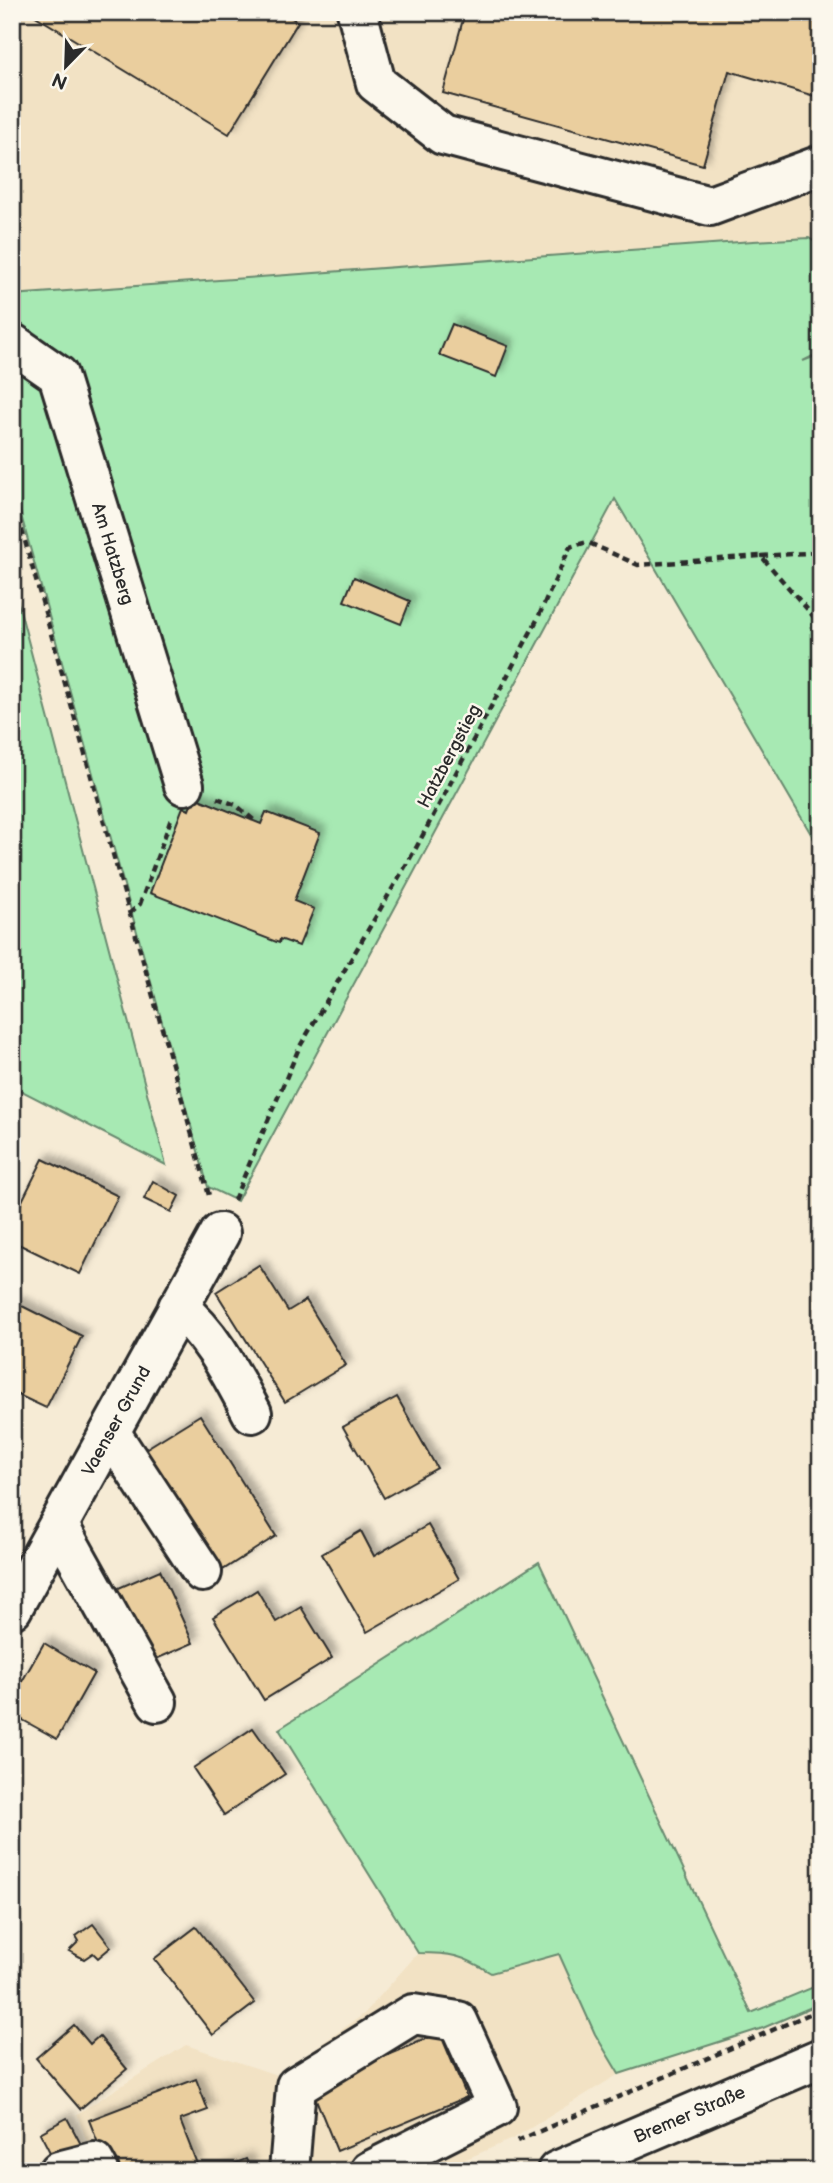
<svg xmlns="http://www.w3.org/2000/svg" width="833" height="2183" viewBox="0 0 833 2183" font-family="'Balsamiq Sans',sans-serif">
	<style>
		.built { fill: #f2e2c4 }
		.green { fill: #a7e9b3; stroke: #698a6f; stroke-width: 2 }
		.building { fill: #eace9e; stroke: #2b2b2b; stroke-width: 2; filter: url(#shadow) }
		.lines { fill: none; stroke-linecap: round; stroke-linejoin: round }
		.minor-casing { stroke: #2b2b2b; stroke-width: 44 }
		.major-casing { stroke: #2b2b2b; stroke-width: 44 }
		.path { stroke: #2b2b2b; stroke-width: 4.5; stroke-dasharray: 7 5; stroke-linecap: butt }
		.minor { stroke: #fbf7ec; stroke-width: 38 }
		.major { stroke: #fbf7ec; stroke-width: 38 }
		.labels { text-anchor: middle; stroke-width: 5; stroke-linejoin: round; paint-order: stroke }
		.street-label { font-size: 18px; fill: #2b2b2b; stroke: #fbf7ec }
	</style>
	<defs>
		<filter id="shadow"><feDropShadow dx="6" dy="-6" stdDeviation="3.5" flood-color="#0004"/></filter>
	</defs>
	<rect width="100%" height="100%" fill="#f6ebd5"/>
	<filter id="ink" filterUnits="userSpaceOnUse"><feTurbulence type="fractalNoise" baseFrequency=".0143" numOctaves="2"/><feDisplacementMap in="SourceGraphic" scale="14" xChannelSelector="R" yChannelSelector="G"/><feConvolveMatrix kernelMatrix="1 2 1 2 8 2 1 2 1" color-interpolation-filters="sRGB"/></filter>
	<g filter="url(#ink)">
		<g class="built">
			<polygon points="12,12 821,12 821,246 809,238 753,241 12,295"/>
			<polygon points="418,1953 449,1953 474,1963 491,1973 559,1954 595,2034 619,2074 514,2138 439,2171 104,2171 90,2150 77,2114 186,2045 277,2075 364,2014"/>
		</g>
		<g class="green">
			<polygon points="809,238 821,246 821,352 803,361 821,354 821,851 615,499 237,1201 208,1187 12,483 12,295 753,241"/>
			<polygon points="12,580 15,591 166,1165 12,1086"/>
			<path d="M539,1562L751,2013L821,1984V2003L763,2028L619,2074L595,2034L559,1954L491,1973C462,1955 451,1953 418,1953L279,1729Z"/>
		</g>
		<g class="building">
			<polygon points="29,12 282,12 298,22 229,134"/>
			<polygon points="465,12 821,12 821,98 729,71 703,165 443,93"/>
			<polygon points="452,324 508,346 496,377 439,355"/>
			<polygon points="354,577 410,601 401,624 344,601"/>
			<polygon points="194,797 261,824 266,812 320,833 294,901 314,909 299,946 280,939 279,943 150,893 183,807 189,810"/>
			<polygon points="43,1159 118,1196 80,1274 12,1241 12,1221"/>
			<polygon points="153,1181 179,1196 171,1212 144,1199"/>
			<polygon points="259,1265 288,1311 306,1300 346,1365 285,1402 216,1292"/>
			<polygon points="12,1301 82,1336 46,1408 12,1392"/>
			<polygon points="397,1397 437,1468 384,1498 343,1427"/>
			<polygon points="200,1415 276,1536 218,1573 142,1451"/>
			<polygon points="428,1525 459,1579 367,1632 322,1554 361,1531 374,1556"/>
			<polygon points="160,1570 193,1643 147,1663 114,1590"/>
			<polygon points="257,1590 276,1622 301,1607 332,1658 264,1700 213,1617"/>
			<polygon points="44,1643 94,1673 57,1739 12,1714 12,1699"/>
			<polygon points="253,1728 285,1774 224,1815 193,1768"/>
			<polygon points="93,1924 111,1947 98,1958 93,1953 84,1959 69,1951 79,1941 76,1936"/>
			<polygon points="196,1927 255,2003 213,2035 154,1959"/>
			<polygon points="74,2025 90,2044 99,2036 127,2069 80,2109 36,2058"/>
			<polygon points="440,2033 467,2097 337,2151 311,2087"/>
			<polygon points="196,2079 208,2110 180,2120 197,2164 180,2171 134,2171 132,2166 120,2171 109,2171 89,2120"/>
			<polygon points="67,2118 84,2150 56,2164 40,2133"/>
			<polygon points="246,2159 251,2171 217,2171"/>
		</g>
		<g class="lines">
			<g class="minor-casing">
				<g id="minor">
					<polyline points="357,12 376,83 443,135 710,206 821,165"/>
					<path id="s1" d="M12,343L58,375L184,785"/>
					<path d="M178,1307C213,1336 231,1374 252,1413"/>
					<polyline points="110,1432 202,1572"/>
					<polyline points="59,1526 157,1702"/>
					<path id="s2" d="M12,1609L220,1233"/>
					<polyline points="59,2171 94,2162 99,2171"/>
					<polyline points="289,2171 296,2086 413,2014 458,2021 497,2107 370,2171"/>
				</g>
			</g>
			<g class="major-casing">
				<g id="major">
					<path id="s3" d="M557,2171L821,2058"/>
				</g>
			</g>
			<g class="path">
				<polyline points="12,495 210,1199"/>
				<polyline points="761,556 821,552"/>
				<polyline points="217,798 236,805 255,821"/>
				<polyline points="130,913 140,904 171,819"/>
				<polyline points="234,1200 299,1048 416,848 537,620 570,547 587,542 638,565 761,556 821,625"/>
				<polyline points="517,2141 821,2009"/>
			</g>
			<use href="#minor" class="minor"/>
			<use href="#major" class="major"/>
		</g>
	</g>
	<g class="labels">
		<g class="street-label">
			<text dy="6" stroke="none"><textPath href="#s1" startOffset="243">Am Hatzberg</textPath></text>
			<text transform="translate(449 756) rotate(-62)" y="6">Hatzbergstieg</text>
			<text dy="6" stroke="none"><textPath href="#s2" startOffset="215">Vaenser Grund</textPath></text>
			<text dy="6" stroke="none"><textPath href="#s3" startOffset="144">Bremer Straße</textPath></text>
		</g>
	</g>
	<rect width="833" height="2183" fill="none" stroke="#fbf7ec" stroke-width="42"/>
	<rect x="21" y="21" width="791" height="2141" fill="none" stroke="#2b2b2b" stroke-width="2.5" filter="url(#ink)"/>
	<g transform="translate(66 66) rotate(203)" stroke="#fbf7ec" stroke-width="5" paint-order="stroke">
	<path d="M0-5L12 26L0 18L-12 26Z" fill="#2b2b2b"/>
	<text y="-10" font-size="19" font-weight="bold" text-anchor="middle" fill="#2b2b2b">N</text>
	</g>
</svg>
